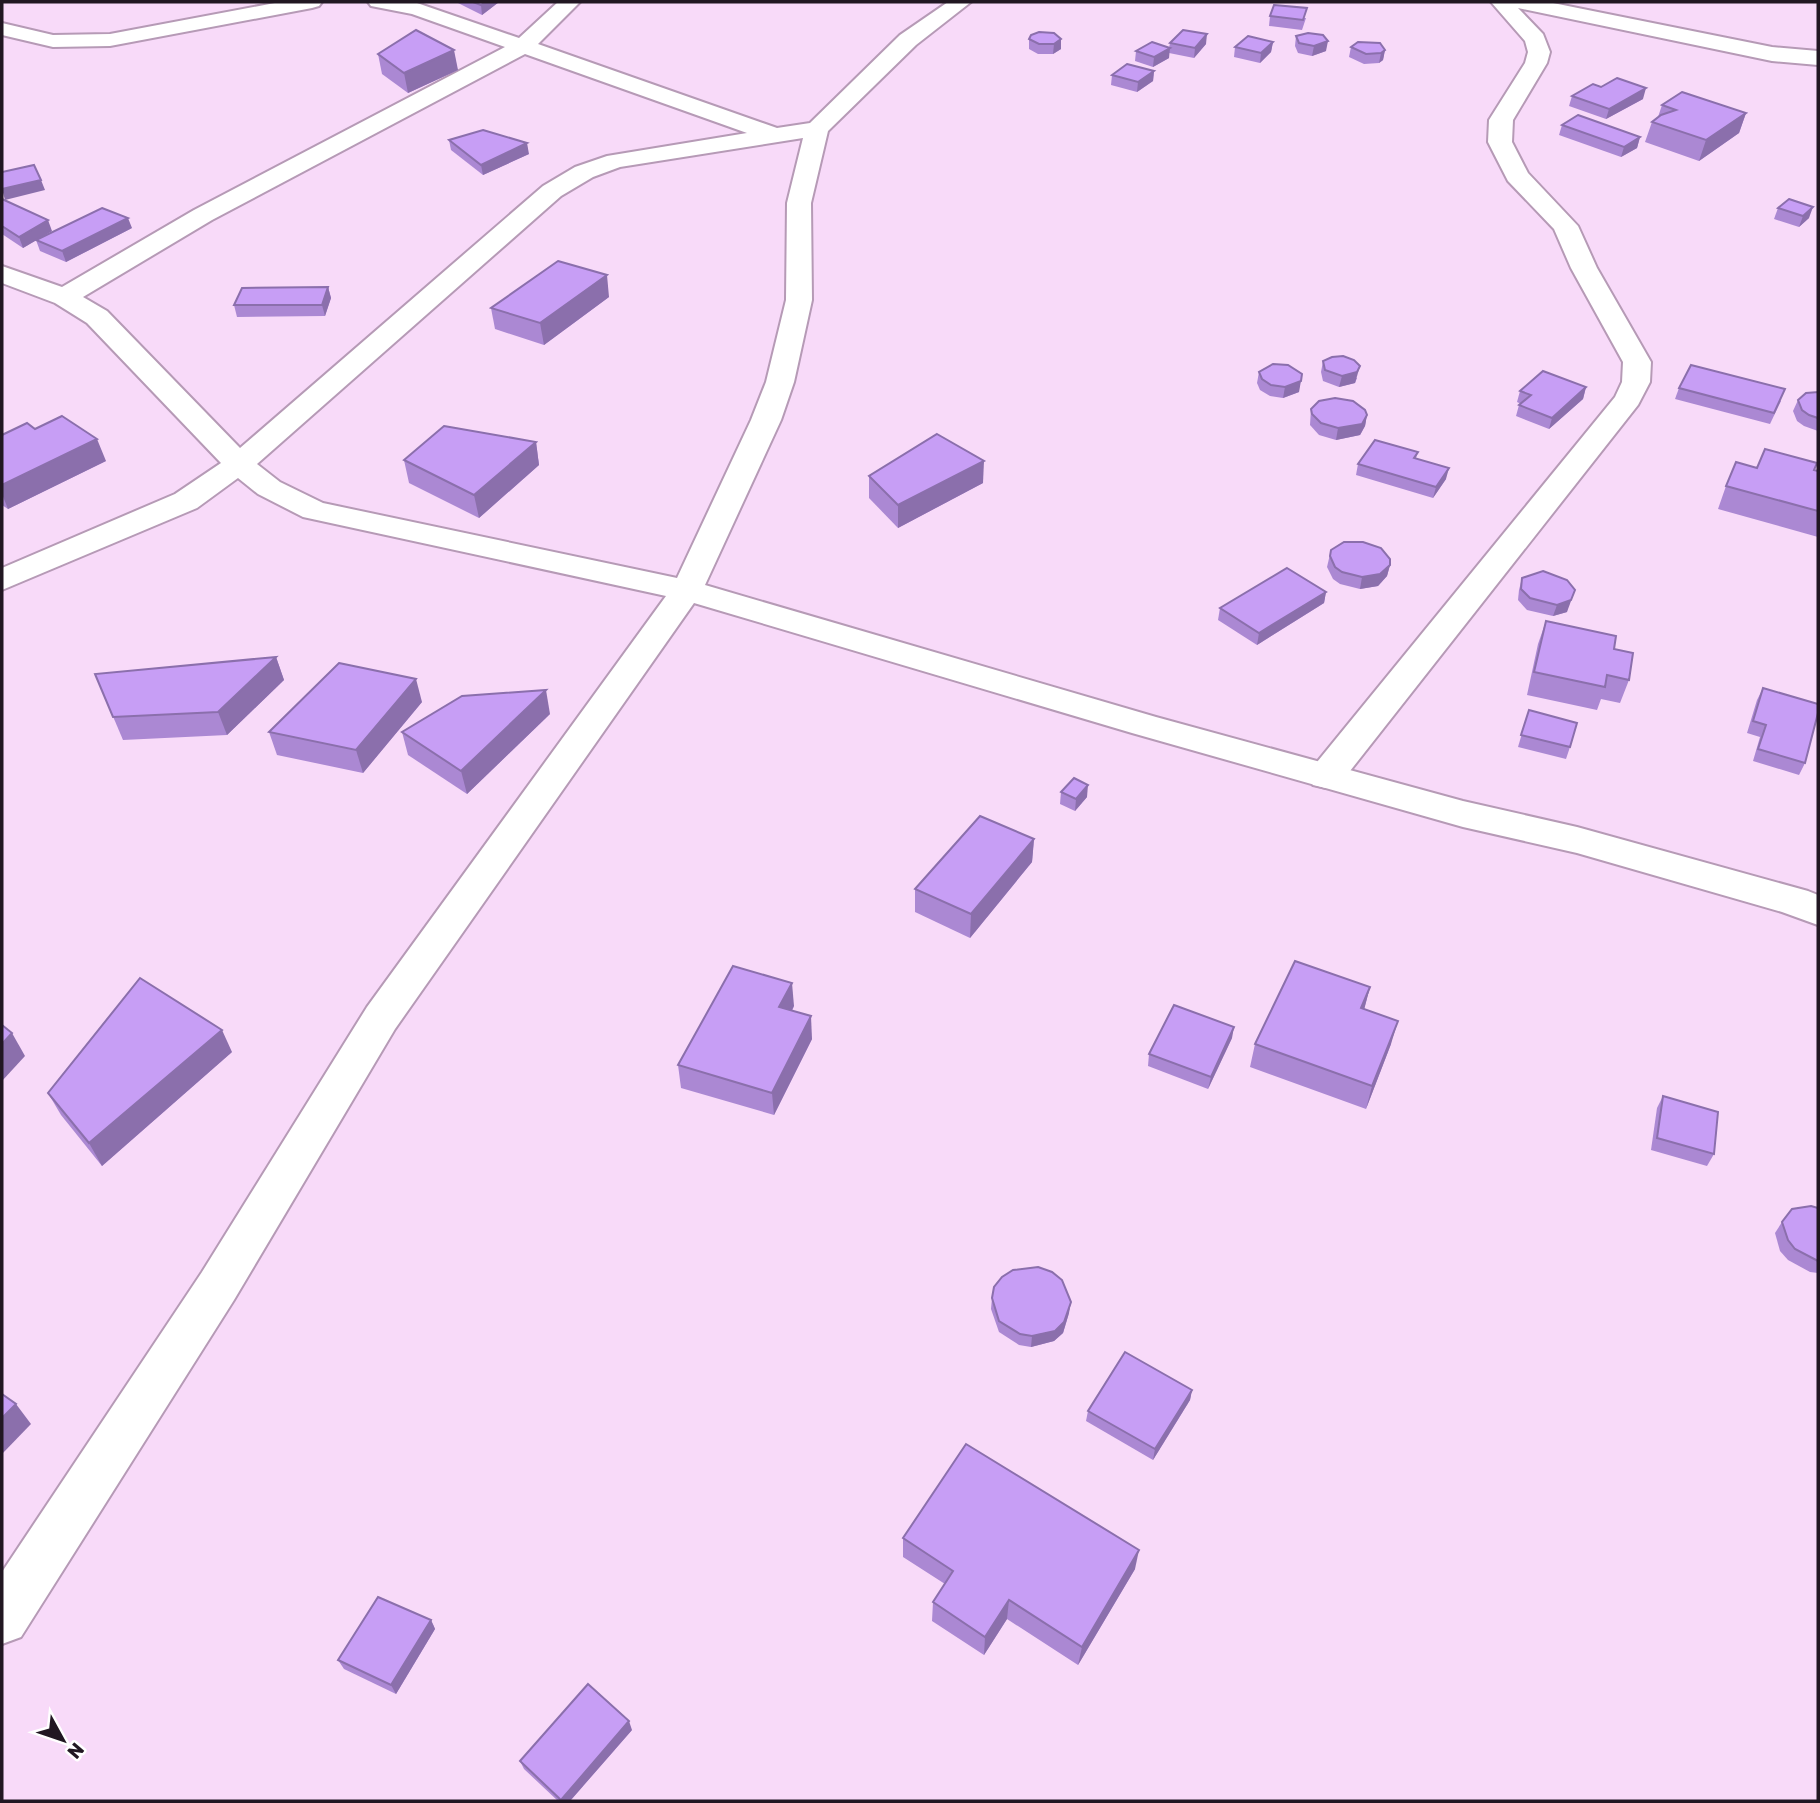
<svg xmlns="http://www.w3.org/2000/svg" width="1820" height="1803" viewBox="0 0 1820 1803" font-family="Rubik,sans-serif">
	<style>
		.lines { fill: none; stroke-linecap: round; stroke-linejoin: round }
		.lane-casing { stroke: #b69ab6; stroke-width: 4 }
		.street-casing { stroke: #b69ab6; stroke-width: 4 }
		.lane { fill: #fff; fill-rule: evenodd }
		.street { fill: #fff; fill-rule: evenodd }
		.wall { fill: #ab88d3 }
		.shaded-wall { fill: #8b6fac }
		.building { fill: #c79ef5; stroke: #8b6fac; stroke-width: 2 }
	</style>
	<rect width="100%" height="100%" fill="#f8daf9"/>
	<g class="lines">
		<g class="lane-casing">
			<polygon id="lane" points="1491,2 1548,2 1772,47 1818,51 1818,65 1772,61 1518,8 1543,34 1550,52 1547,63 1513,120 1512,142 1528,173 1578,226 1597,268 1651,362 1650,382 1638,405 1339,785 1326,788 1313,785 1308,776 1313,767 1615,397 1622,382 1623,362 1571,268 1554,229 1508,181 1488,142 1489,120 1525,63 1528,52 1525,41"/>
		</g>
		<g class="street-casing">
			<g id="street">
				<polygon points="280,2 322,2 319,6 312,8 110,46 53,47 2,35 2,23 53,35 110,34"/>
				<path d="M368,2L417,3L519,38L558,2H580L538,44L777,128L810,123L900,35L948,2H971L916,45L828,131L811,203L812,300L794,382L781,420L705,585L1156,717L1463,801L1577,827L1808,891L1818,895V925L1782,912L1577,853L1463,827L1132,733L694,603L395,1029L234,1300L21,1637L2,1644V1572L202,1272L367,1007L666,596L303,517L258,494L238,478L197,508L2,590V568L175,494L221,463L87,323L55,303L2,283V266L62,287L194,210L505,47L412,14L371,6ZM525,54L747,133L607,156L575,167L543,186L240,448L107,311L83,297L212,220ZM803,138L787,203L786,300L766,382L751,420L677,578L323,503L280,482L257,464L561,196L593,177L620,167Z"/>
			</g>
		</g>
		<use href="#lane" class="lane"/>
		<use href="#street" class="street"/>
	</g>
	<g class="wall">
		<polygon points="456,2 499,2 482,15"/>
		<polygon points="1270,16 1306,18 1302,30 1269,26"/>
		<polygon points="1296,36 1326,51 1312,56 1298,53 1295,46"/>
		<polygon points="1029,39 1061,39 1061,49 1053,54 1038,54 1029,49"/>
		<polygon points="1273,42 1271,52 1260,63 1234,57 1235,47"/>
		<polygon points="1170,43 1206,44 1194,58 1169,53 1169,58 1153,67 1135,61 1136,51 1169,48"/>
		<polygon points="1351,47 1385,50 1383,60 1379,63 1364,64 1349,57"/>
		<polygon points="378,54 458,70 408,93 382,74"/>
		<polygon points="1154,71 1153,81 1137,92 1111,85 1112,75"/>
		<polygon points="1572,96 1643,99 1606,119 1569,106"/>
		<polygon points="1662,105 1746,113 1739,133 1699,161 1645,142 1652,122 1658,117"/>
		<polygon points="1562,125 1640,137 1637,148 1621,157 1559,135"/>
		<polygon points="449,140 529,154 483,175 451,150"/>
		<polygon points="2,199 52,231 23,248 2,234"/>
		<polygon points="1778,208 1809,218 1799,227 1774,219"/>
		<polygon points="132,228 66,262 40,251 36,240"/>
		<polygon points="328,287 331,298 325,316 237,317 234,305"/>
		<polygon points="609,297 544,345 495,329 491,308"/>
		<polygon points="1323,361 1357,378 1355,383 1339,387 1323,381 1321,372"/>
		<polygon points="1259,372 1299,392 1283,398 1270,396 1260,390 1257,383"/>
		<polygon points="1586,387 1583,399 1549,429 1516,416 1519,405 1521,404 1517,402 1520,391"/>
		<polygon points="1679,388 1781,401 1770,424 1675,399"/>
		<polygon points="1818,392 1818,431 1804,426 1797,421 1793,411 1798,400"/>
		<polygon points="1311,409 1367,415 1365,426 1360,435 1336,440 1319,435 1310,425"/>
		<polygon points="35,429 106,461 8,509 2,505 2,435"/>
		<polygon points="536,442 539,465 479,518 409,483 404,460"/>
		<polygon points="1418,452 1416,458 1446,479 1433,498 1356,475 1358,464"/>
		<polygon points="1757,468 1814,470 1818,471 1818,537 1718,509 1726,486"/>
		<polygon points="869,476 983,483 898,528 869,498"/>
		<polygon points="1331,550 1390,565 1387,576 1378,586 1360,589 1340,584 1333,579 1327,567"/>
		<polygon points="1522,578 1567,612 1553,616 1527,610 1518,600 1519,590"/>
		<polygon points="1326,592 1324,603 1257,645 1218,620 1220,608"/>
		<polygon points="1546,621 1614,649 1629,680 1620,703 1601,699 1597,710 1527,695 1538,644"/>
		<polygon points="276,657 284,680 227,735 123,740 95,674"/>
		<polygon points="1763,688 1805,763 1799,775 1753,761 1760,737 1747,733 1757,700"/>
		<polygon points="422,702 363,773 277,755 269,732"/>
		<polygon points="1529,710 1570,747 1566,759 1518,747"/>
		<polygon points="550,714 467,794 408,755 402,732"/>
		<polygon points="1061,792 1087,797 1075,811 1060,804"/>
		<polygon points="1034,839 1032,862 970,938 915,912 915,889"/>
		<polygon points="1370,987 1364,1009 1391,1044 1366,1109 1250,1067 1255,1044"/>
		<polygon points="794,1006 792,1011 812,1039 774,1115 681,1088 678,1065"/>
		<polygon points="1232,1038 1208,1089 1148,1066 1149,1054"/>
		<polygon points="232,1052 102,1166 61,1115 48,1093"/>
		<polygon points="1663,1096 1714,1154 1707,1166 1651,1150 1657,1108"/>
		<polygon points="1818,1208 1818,1273 1810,1272 1788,1260 1780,1251 1775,1233 1782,1222"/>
		<polygon points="992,1298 1069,1313 1063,1333 1054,1341 1031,1347 1019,1345 999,1332 991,1309"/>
		<polygon points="1192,1390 1190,1400 1153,1460 1086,1421 1088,1411"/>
		<polygon points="903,1538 1135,1569 1078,1665 1007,1619 984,1655 932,1621 933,1602 945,1584 903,1557"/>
		<polygon points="431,1620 435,1629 396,1694 344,1669 338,1660"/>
		<polygon points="632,1730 570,1801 558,1801 524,1769 520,1761"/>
	</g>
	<g class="shaded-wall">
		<polygon points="485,2 499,2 482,15 481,5"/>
		<polygon points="1207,34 1206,44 1194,58 1195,48"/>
		<polygon points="1061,39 1061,49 1053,54 1054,44"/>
		<polygon points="1328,41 1326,51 1312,56 1314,46"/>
		<polygon points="1273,42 1271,52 1260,63 1261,53"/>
		<polygon points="1170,48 1169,58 1153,67 1154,57"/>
		<polygon points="454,50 458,70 408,93 404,73"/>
		<polygon points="1385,50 1383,60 1379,63 1381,53"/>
		<polygon points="1154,71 1153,81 1137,92 1138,82"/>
		<polygon points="1646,88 1643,99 1606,119 1609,109"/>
		<polygon points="1746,113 1739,133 1699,161 1706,140"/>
		<polygon points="1640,137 1637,148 1621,157 1624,147"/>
		<polygon points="527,143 529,154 483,175 481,165"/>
		<polygon points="41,180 45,190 5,200 2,189"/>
		<polygon points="1813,207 1809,218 1799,227 1803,216"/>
		<polygon points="128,218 132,228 66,262 62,251"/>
		<polygon points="48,220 52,231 23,248 19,237"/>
		<polygon points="607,275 609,297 544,345 540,323"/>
		<polygon points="328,287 331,298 325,316 322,305"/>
		<polygon points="1360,366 1355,383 1339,387 1342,376"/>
		<polygon points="1301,381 1299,392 1283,398 1285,387"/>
		<polygon points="1586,387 1583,399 1549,429 1552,418"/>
		<polygon points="1367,415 1365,426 1360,435 1336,440 1338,428"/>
		<polygon points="97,439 106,461 8,509 2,494 2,485"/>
		<polygon points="536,442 539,465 479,518 474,495"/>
		<polygon points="984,461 983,483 898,528 898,505"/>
		<polygon points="1449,468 1446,479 1433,498 1436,487"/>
		<polygon points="1390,565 1387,576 1378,586 1360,589 1362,577"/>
		<polygon points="1575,590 1567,612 1553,616 1557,605"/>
		<polygon points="1326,592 1324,603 1257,645 1259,633"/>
		<polygon points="276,657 284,680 227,735 218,712"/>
		<polygon points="416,679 422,702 363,773 356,750"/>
		<polygon points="546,690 550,714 467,794 461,771"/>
		<polygon points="1088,785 1087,797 1075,811 1076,799"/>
		<polygon points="1034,839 1032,862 970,938 971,914"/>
		<polygon points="792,983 794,1006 781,1030 779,1007"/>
		<polygon points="1370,987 1364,1010 1361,1008"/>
		<polygon points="811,1016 812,1039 774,1115 772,1093"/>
		<polygon points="1398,1021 1391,1044 1366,1109 1372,1086"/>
		<polygon points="1234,1027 1232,1038 1208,1089 1211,1077"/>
		<polygon points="222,1030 232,1052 102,1166 89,1143"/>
		<polygon points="12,1033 25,1056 2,1081 2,1044"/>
		<polygon points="1071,1302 1069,1313 1063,1333 1054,1341 1031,1347 1032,1336"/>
		<polygon points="1192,1390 1190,1400 1153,1460 1155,1449"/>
		<polygon points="16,1404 31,1424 2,1454 2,1418"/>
		<polygon points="1139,1550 1135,1569 1078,1665 1082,1647"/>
		<polygon points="1009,1600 1007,1619 984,1655 985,1637"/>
		<polygon points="431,1620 435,1629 396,1694 391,1685"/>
		<polygon points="629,1721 632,1730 570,1801 562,1801 561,1800"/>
	</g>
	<g class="building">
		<polygon points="473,2 485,2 481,5"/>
		<polygon points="1274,5 1307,8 1303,20 1270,16"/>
		<polygon points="416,30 454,50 404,73 378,54"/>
		<polygon points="1183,30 1207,34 1195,48 1170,43"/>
		<polygon points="1039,32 1054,33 1061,39 1054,44 1039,44 1029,39 1031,35"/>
		<polygon points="1308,33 1323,35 1328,41 1314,46 1299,43 1296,36"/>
		<polygon points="1248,36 1273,42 1261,53 1235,47"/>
		<polygon points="1152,42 1170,48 1154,57 1136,51"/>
		<polygon points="1358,42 1380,43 1385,50 1381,53 1366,54 1351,47"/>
		<polygon points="1127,64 1154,71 1138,82 1112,75"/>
		<polygon points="1617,78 1646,88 1609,109 1572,96 1593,84 1601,87"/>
		<polygon points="1682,92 1746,113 1706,140 1652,122 1661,115 1676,110 1662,105"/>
		<polygon points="1578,115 1640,137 1624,147 1562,125"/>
		<polygon points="483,130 527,143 481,165 449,140"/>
		<polygon points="34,165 41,180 2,189 2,172"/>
		<polygon points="2,199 48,220 19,237 2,226"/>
		<polygon points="1789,199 1813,207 1803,216 1778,208"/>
		<polygon points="102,208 128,218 62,251 36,240"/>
		<polygon points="558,261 607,275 540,323 491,308"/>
		<polygon points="328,287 322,305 234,305 242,288"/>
		<polygon points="1343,356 1354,360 1360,366 1357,372 1342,376 1325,370 1323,361 1332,357"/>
		<polygon points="1273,364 1288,365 1302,374 1301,381 1285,387 1271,385 1262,379 1259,372"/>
		<polygon points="1691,365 1785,389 1774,413 1679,388"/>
		<polygon points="1543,371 1586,387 1552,418 1519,405 1531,395 1520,391"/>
		<polygon points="1818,392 1818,418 1809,415 1802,410 1798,400 1806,393"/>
		<polygon points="1335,398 1353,401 1365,410 1367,415 1362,424 1338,428 1321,423 1312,414 1311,409 1319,401"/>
		<polygon points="62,416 97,439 2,485 2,435 27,423 35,429"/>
		<polygon points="444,426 536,442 474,495 404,460"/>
		<polygon points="937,434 984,461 898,505 869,476"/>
		<polygon points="1375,440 1418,452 1414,458 1449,468 1436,487 1358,464"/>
		<polygon points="1765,449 1817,463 1814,470 1818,471 1818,511 1726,486 1736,462 1757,468"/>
		<polygon points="1344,542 1363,542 1381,548 1390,559 1390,565 1380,574 1362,577 1342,572 1335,567 1330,556 1331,550"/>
		<polygon points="1287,568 1326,592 1259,633 1220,608"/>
		<polygon points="1543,571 1567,580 1575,590 1571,600 1557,605 1530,598 1521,589 1522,578"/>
		<polygon points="1546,621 1616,636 1614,649 1633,653 1629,680 1607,675 1605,687 1534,672"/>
		<polygon points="276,657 218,712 113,717 95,674"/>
		<polygon points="339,663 416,679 356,750 269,732"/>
		<polygon points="1763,688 1818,704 1818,713 1805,763 1758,749 1766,725 1753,721"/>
		<polygon points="546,690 461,771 402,732 462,696"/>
		<polygon points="1529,710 1577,723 1570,747 1521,735"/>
		<polygon points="1074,778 1088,785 1076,799 1061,792"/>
		<polygon points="980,816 1034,839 971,914 915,889"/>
		<polygon points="1295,961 1370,987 1361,1008 1398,1021 1372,1086 1255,1044"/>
		<polygon points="733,966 792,983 779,1007 811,1016 772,1093 678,1065"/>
		<polygon points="140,978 222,1030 89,1143 48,1093"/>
		<polygon points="1174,1005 1234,1027 1211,1077 1149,1054"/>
		<polygon points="2,1025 12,1033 2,1044"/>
		<polygon points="1663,1096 1718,1112 1714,1154 1657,1138"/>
		<polygon points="1811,1206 1818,1208 1818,1261 1795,1249 1788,1240 1782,1222 1792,1209"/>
		<polygon points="1038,1267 1052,1272 1062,1280 1071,1302 1064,1322 1055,1331 1032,1336 1020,1334 999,1321 992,1298 994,1287 1002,1277 1013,1270"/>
		<polygon points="1125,1352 1192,1390 1155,1449 1088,1411"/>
		<polygon points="2,1394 16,1404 2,1418"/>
		<polygon points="966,1444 1139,1550 1082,1647 1009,1600 985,1637 933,1602 953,1571 903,1538"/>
		<polygon points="378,1597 431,1620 391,1685 338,1660"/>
		<polygon points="588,1684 629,1721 561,1800 520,1761"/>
	</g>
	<rect width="1820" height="1803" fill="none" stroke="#211722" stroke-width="7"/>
	<g transform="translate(63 1740) rotate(130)" stroke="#ffffff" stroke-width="5" paint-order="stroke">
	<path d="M0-5L12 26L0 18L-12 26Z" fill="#211722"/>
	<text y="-10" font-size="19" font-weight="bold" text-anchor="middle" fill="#211722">N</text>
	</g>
</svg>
